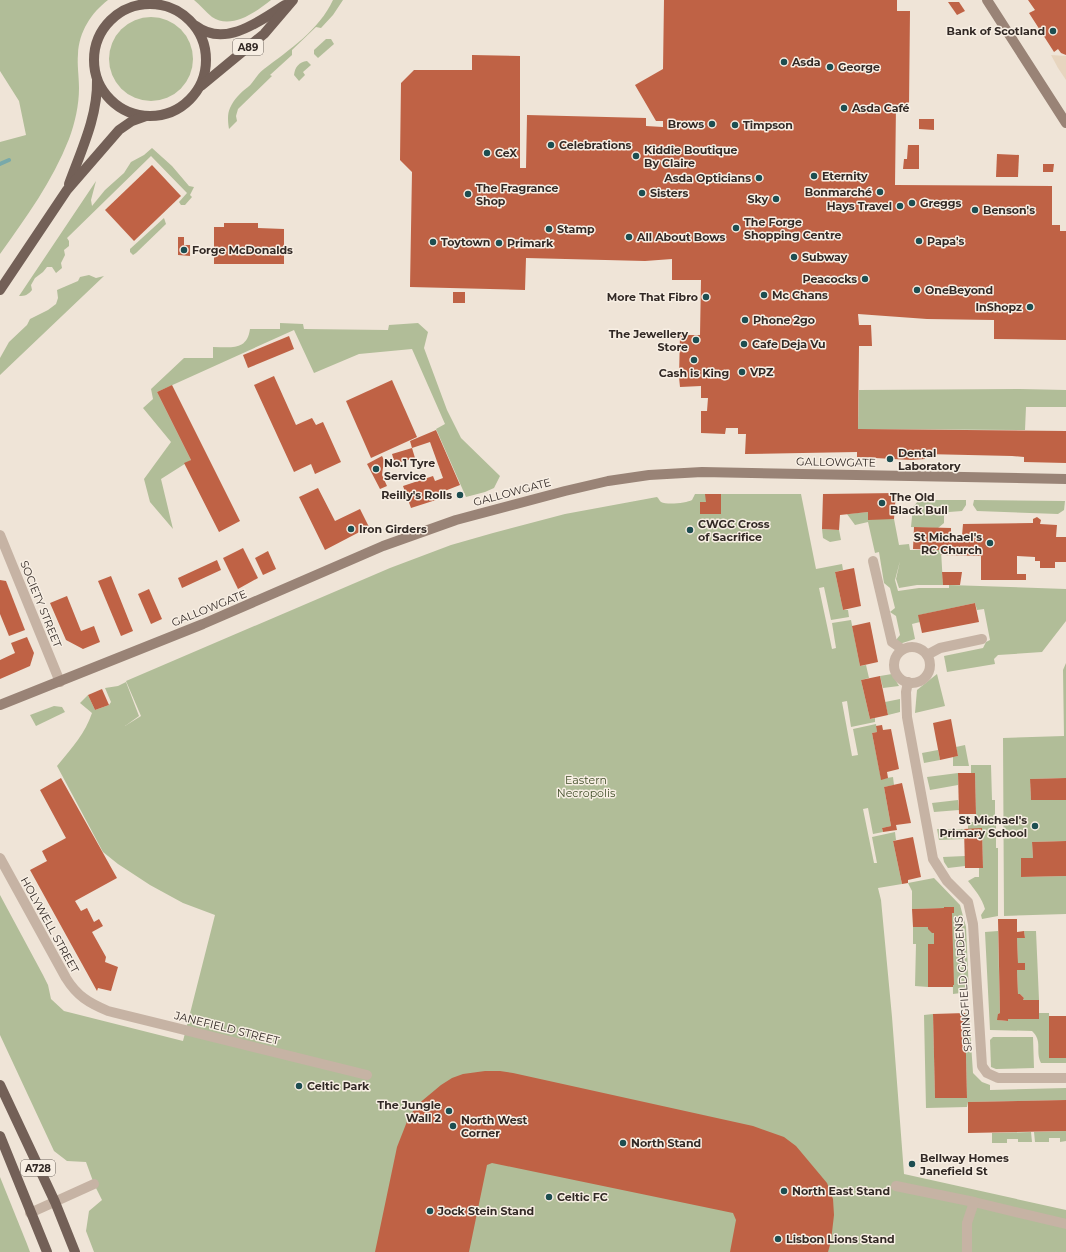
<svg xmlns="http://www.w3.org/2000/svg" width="1066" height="1252" viewBox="0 0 1066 1252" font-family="Montserrat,sans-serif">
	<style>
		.green { fill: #b1bd98 }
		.plaza { fill: #e7d5bf }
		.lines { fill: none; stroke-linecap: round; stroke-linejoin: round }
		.stream { stroke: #78a9aa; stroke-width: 4 }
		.building { fill: #bf6245 }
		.street { stroke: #c6b3a4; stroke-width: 10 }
		.secondary { stroke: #998376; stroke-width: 10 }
		.primary { stroke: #736057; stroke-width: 10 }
		.poi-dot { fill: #1d4e51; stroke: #f7eee3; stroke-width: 1.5 }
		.labels { text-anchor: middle; stroke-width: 3; stroke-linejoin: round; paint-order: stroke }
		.shield { fill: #f7eee3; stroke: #6d645e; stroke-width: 1 }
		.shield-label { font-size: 10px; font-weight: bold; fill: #322925 }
		.poi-label { font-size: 11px; font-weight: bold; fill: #322925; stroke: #f7eee3; text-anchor: start }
		.street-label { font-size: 11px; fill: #322925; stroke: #f7eee3 }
		.park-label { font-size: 11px; fill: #424f2a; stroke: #f7eee3 }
	</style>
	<rect width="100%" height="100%" fill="#efe4d7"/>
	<g class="green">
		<path d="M0,0H108C91,13 79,32 78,54C77,65 79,76 79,88C79,105 75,123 69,139C52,182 27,216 0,254V142L26,135L19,101L0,71Z"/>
		<path d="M194,0H271C256,12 231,30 212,17C206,12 200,5 194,0Z"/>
		<path d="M333,0H343L333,15L321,28L316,27L292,50V55L270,75L272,76L238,109L236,116L237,121L229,129C228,123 227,114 230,108C234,99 240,93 248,87C254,82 257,74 264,69C289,50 319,30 333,0Z"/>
		<circle cx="151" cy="59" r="42"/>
		<polygon points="326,39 331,39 334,44 318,58 314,54 314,50"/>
		<path d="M307,61L311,65L303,72L305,75L299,81L294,75C295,67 299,62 307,61Z"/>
		<path d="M152,148L172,166L189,186L194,187L190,195L192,197L185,205H181L179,202L187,193L151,156L67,238L69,241V246L64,250L65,255L61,263L62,268L56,273L52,267H47L43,272L35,278L31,285L32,290C28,295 25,296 19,296L96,181L91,200L92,206L105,190L124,173L131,162L144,155Z"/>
		<polygon points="164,218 166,224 136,253 133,255 130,252 130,249"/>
		<polygon points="89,275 96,278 104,276 0,375 0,358 9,342 27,325 30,319 48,310 56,304 58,298 57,290 78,281 80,277"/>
		<path d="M280,323L303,324L304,329L388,330L389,325L418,323L428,332L424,348L447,410L461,438L500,476L494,488L485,492L466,497L436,429L445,424L412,349L359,354L314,373L294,330L157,392L191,460L161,479L173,529L150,502L144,479L171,442L143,408L153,399L151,389L184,358H213V347C231,347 247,351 250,329H280Z"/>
		<polygon points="1020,389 1066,390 1066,407 1026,407 1025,430 858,429 859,390"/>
		<path d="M695,494H801L816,569L842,564L843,570L835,572L843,610H848L849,617L831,620L824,587L819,588L832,649L836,648L832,623L851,620L860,666L866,665L869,678L861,680L870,719L875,718V722L851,727L847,701L842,702L852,756L858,755L853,729L876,724L877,732L872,733L881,779L893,777L894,785L884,787L891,826L882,828L883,832L873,834L868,808L863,809L874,863H877L872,837L895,832L896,840L893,841L902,884L878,888L881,900L892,1017L904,1174L1066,1210V1252H94L86,1231L89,1211L102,1200L94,1184L86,1162L67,1161L54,1151L0,1035V895L43,975L48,985L51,999L64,1011L183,1041L215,915L183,903L150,885L118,864L103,852L57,766C71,749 85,734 92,713L80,703L88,695L95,710L109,705L111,702L105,688L118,686L126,682L139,716L125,726L141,716L126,681L390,568L451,545L493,533L565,514L657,497C659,499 659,500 661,502C667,505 687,503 692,500Z"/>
		<polygon points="919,500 966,500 966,505 962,511 949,512 944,516 944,523 938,528 911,527 913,507"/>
		<polygon points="974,500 1065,501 1064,510 1058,514 977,511 973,505"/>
		<polygon points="868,512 894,519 899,545 909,544 910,550 941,550 943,585 917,585 899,588 896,579 900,561 895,580 898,591 919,588 949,588 949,585 1066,589 1066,621 1042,652 998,655 994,659 995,664 947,672 944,656 983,648 986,642 990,640 984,609 977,610 975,603 919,615 920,622 912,624 915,639 896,645 896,640 900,635 896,616 890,612 895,608 890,588 884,583 879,552 875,553 868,522 855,525 847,514"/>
		<polygon points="822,529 839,530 841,540 830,542 823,538"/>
		<polygon points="1066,663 1066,778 1030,779 1031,800 1066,800 1066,841 1032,842 1033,858 1021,859 1021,877 1066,876 1066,914 1004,916 1003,738 1064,736 1063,670"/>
		<polygon points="892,674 899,686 883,688 880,676"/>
		<polygon points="937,674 945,706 915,713 917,690"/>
		<polygon points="900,699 900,712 888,715 885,702"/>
		<polygon points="54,706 62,707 65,712 36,726 30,715"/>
		<polygon points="965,745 969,766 953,766 953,757 958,756 956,747"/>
		<polygon points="938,750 940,760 924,763 922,753"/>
		<polygon points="971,765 991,765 992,800 995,800 995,819 976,819 975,773 971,773"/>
		<polygon points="958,773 958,785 930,790 927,777"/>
		<polygon points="958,800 959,810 934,812 932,803"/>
		<path d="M968,822H996V848H998V916L982,919L981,915L985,909C982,898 975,890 968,881L975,877H979V868H983L982,829H968Z"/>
		<polygon points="937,829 964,829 964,839 939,840"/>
		<polygon points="965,856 965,866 948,868 944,862 943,857"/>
		<polygon points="934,878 960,905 966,927 969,992 953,994 952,913 954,913 954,907 945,907 944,908 912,909 912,891 908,883"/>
		<polygon points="913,927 928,927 934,933 934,944 928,944 928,987 915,986 916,944 913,944"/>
		<path d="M998,931L1000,1013L998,1014V1020L1007,1021L1008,1019L1039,1013H1049V1058H1066V1063H1041C1035,1051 1043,1041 1032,1031L990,1030L985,932Z"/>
		<polygon points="1024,931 1036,931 1039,1000 1023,1000 1024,998 1020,994 1018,994 1017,970 1025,969 1025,963 1018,963 1017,938 1025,938"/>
		<polygon points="965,1013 969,1013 973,1073 982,1082 990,1085 990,1090 1066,1088 1066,1100 968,1102 967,1107 926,1108 924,1015 933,1014 935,1098 967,1097"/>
		<polygon points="993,1037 1033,1037 1034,1068 996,1069 991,1067 990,1040"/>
		<polygon points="1066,1131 1066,1141 1060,1142 1060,1138 1049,1138 1049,1142 1035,1142 1034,1132"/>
		<polygon points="1031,1132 1032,1142 1018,1142 1018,1139 1007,1139 1007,1143 992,1143 992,1133"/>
		<polygon points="0,1177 27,1244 30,1252 0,1252"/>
	</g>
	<polygon class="plaza" points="1051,55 1066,56 1066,80 1058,68"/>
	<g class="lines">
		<polyline class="stream" points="0,164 9,160"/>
	</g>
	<g class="building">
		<polygon points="664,0 897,0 897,11 910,11 909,105 896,105 895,185 1052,186 1052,225 1060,225 1060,231 1066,231 1066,340 994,339 994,320 927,319 858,314 859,325 871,325 872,346 859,346 858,429 1066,431 1066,463 1024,462 1024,457 1012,456 925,454 925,459 911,460 857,457 857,452 745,454 746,434 738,434 738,428 726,428 725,434 701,433 701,411 707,411 708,398 701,398 701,386 680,387 679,377 680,335 700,335 701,280 672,280 672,259 645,261 526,258 525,290 410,287 412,172 400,160 401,83 414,70 472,70 472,55 520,56 520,168 526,168 527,115 646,118 646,126 663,127 663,121 656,121 635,85 663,69"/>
		<polygon points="1028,0 1066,0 1066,55 1061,53 1058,49 1054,52 1029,13 1035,10"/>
		<polygon points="948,2 959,2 965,11 957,15"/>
		<polygon points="919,119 934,119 934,130 919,129"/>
		<polygon points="908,145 919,145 919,169 903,169 904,159 907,159"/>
		<polygon points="997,154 1019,155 1018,177 996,177"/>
		<polygon points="1043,164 1054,164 1053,172 1043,172"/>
		<polygon points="152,165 181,196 134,241 105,210"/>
		<polygon points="224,223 258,223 258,228 284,229 284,264 214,264 214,227 224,227"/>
		<polygon points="178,237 184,237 184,245 190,245 190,256 178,255"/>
		<rect x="453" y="292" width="12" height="11"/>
		<polygon points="289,336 294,349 248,368 243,355"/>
		<polygon points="274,376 296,425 312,418 316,425 323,422 341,462 315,474 311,464 294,472 254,385"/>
		<polygon points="392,380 417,437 371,458 346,401"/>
		<polygon points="172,385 240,521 219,532 184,463 191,460 157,392"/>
		<polygon points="436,430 460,485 437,494 439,499 411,508 403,486 433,476 435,481 443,478 430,442 412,448 410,441"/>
		<polygon points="412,448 415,458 395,464 392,454"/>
		<polygon points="382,456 384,460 382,475 387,486 380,489 367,464"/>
		<polygon points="318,488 335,521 360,509 369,527 325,550 299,497"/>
		<polygon points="896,493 894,519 868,520 868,512 840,515 839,530 822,529 823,494"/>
		<polygon points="705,494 721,494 721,514 700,514 700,502 706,502"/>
		<polygon points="1037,517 1041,520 1040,524 1057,525 1056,537 1066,537 1066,562 1055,562 1055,568 1040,568 1040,561 1035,561 1035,557 1017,556 1017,574 1026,574 1026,580 981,580 981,556 941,555 941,550 913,549 914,527 951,528 951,536 962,536 963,524 1033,523 1033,519"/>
		<polygon points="243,548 258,578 238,589 223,558"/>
		<polygon points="268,551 276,569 263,575 255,558"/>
		<polygon points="217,560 221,570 182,588 178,578"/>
		<polygon points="854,568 861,606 843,610 835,572"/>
		<polygon points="942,572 962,572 960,585 943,585"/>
		<polygon points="111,576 133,631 121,636 98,581"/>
		<polygon points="0,580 6,581 25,630 9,636 0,614"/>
		<polygon points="149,589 162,619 151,624 138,594"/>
		<polygon points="67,596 81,631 94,626 100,642 83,649 66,640 50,603"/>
		<polygon points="975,603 979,622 922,633 918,615"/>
		<polygon points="870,622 878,662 860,666 852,626"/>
		<polygon points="27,637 34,653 30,666 0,679 0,660 15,653 11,643"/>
		<polygon points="880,676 888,715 870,719 861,680"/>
		<polygon points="102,689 109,705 95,710 88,695"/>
		<polygon points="951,719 958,756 940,760 933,723"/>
		<polygon points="882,725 883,730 891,729 899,769 887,772 888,778 881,780 872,733 877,732 876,726"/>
		<polygon points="958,773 975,773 976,814 959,814"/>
		<polygon points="61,778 117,878 75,901 81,911 87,908 94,922 99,919 103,926 92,932 106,957 105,962 118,967 111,991 98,988 97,991 30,870 47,861 42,851 66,838 40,790"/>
		<polygon points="1066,778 1066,800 1031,800 1030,779"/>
		<polygon points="902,783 911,823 896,825 897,830 883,832 882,828 891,826 884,787"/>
		<polygon points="982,828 983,868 965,868 964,829"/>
		<polygon points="913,837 921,877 908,880 908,883 902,884 893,841"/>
		<polygon points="1066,841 1066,876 1021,877 1021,858 1033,858 1032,842"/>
		<polygon points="944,907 954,907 954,913 952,913 954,985 953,985 953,987 928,987 928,944 934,944 934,933 932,933 928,929 928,927 913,927 912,909 944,908"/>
		<polygon points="998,919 1017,919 1017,932 1024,931 1025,938 1017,938 1018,963 1025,963 1025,970 1017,970 1018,994 1020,994 1024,998 1023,1000 1039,1000 1039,1019 1008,1019 1008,1021 997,1020 998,1014 1000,1013"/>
		<polygon points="965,1013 967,1098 935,1098 933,1014"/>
		<rect x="1049" y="1016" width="17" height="42"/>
		<polygon points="485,1071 500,1071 513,1073 753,1126 784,1137 796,1146 827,1183 833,1199 834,1215 831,1241 828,1252 730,1252 736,1220 733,1213 492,1163 487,1165 469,1252 375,1252 397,1147 408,1119 417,1105 441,1085 452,1078 463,1074"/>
		<polygon points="1066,1100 1066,1131 968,1133 968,1102"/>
	</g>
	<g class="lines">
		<g class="street">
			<polyline points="0,535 60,682"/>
			<polyline points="873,561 892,642 902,649"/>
			<circle cx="912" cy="665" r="18"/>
			<polyline points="927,655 940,648 982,639"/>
			<polyline points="908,682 906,692 907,717 933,859 947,881 968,902 973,924 982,1066 987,1073 998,1078 1066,1078"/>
			<path d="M0,858L66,978C77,996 89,1003 108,1011L367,1075"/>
			<polyline points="896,1186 974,1202 1066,1224"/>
			<polyline points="30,1213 94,1184"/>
			<polyline points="967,1252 967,1223 974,1202"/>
		</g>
		<g class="secondary">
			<polyline points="987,0 1066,123"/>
			<polyline points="0,705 203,624 383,546 456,520 565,491 608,481 649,475 702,472 1066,479"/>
		</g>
		<g class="primary">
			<circle cx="150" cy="60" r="56"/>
			<path d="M196,26C225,48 260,21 285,5"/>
			<polyline points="201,86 264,34 293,0"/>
			<path d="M69,184C81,151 98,116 97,80"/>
			<polyline points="0,290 67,190 119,130 132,121 146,116"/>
			<polyline points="0,1085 55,1202 75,1252"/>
			<polyline points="0,1136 47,1252"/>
		</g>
	</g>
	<g class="poi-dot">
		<circle cx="1053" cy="31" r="4"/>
		<circle cx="784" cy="62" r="4"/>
		<circle cx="830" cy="67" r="4"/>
		<circle cx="844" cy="108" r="4"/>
		<circle cx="712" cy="124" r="4"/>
		<circle cx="735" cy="125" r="4"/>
		<circle cx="551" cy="145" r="4"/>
		<circle cx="487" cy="153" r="4"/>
		<circle cx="636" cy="156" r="4"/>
		<circle cx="814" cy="176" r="4"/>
		<circle cx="759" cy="178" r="4"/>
		<circle cx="880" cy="192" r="4"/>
		<circle cx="642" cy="193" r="4"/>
		<circle cx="468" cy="194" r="4"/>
		<circle cx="776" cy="199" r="4"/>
		<circle cx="912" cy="203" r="4"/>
		<circle cx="900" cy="206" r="4"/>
		<circle cx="975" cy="210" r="4"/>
		<circle cx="736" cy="228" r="4"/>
		<circle cx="549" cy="229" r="4"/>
		<circle cx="629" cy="237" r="4"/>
		<circle cx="919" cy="241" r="4"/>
		<circle cx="433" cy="242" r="4"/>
		<circle cx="499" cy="243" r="4"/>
		<circle cx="184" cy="250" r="4"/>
		<circle cx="794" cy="257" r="4"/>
		<circle cx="865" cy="279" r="4"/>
		<circle cx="917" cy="290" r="4"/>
		<circle cx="764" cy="295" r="4"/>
		<circle cx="706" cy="297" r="4"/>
		<circle cx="1030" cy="307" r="4"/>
		<circle cx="745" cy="320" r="4"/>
		<circle cx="696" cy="340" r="4"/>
		<circle cx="744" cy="344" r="4"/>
		<circle cx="694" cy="360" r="4"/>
		<circle cx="742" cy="372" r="4"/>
		<circle cx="890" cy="459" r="4"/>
		<circle cx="376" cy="469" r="4"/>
		<circle cx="460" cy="495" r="4"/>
		<circle cx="882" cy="503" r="4"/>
		<circle cx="351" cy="529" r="4"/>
		<circle cx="690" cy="530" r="4"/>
		<circle cx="990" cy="543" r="4"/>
		<circle cx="1035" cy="826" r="4"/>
		<circle cx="299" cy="1086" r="4"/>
		<circle cx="449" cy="1111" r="4"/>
		<circle cx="453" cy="1126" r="4"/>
		<circle cx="623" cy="1143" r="4"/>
		<circle cx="912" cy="1164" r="4"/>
		<circle cx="784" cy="1191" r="4"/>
		<circle cx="549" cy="1197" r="4"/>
		<circle cx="430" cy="1211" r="4"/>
		<circle cx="778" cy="1239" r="4"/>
	</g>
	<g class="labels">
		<g class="shield">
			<rect x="233" y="39" width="30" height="16" rx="3"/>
			<rect x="21" y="1160" width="34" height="16" rx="3"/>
		</g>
		<g class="shield-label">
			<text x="248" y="51">A89</text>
			<text x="38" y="1172">A728</text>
		</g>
		<g class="poi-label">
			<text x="1045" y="35" text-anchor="end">Bank of Scotland</text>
			<text x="792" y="66">Asda</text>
			<text x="838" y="71">George</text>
			<text x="852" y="112">Asda Café</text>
			<text x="704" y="128" text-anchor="end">Brows</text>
			<text x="743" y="129">Timpson</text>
			<text x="559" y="149">Celebrations</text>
			<text x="644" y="154">Kiddie Boutique<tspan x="644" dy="13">By Claire</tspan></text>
			<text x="495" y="157">CeX</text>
			<text x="822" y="180">Eternity</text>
			<text x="751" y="182" text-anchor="end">Asda Opticians</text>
			<text x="476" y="192">The Fragrance<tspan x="476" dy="13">Shop</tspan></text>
			<text x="872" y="196" text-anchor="end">Bonmarché</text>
			<text x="650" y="197">Sisters</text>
			<text x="768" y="203" text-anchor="end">Sky</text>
			<text x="920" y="207">Greggs</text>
			<text x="892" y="210" text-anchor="end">Hays Travel</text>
			<text x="983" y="214">Benson's</text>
			<text x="744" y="226">The Forge<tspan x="744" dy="13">Shopping Centre</tspan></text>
			<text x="557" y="233">Stamp</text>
			<text x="637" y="241">All About Bows</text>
			<text x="927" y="245">Papa's</text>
			<text x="441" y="246">Toytown</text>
			<text x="507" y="247">Primark</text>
			<text x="192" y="254">Forge McDonalds</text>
			<text x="802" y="261">Subway</text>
			<text x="857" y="283" text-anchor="end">Peacocks</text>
			<text x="925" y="294">OneBeyond</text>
			<text x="772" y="299">Mc Chans</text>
			<text x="698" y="301" text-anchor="end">More That Fibro</text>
			<text x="1022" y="311" text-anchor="end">InShopz</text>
			<text x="753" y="324">Phone 2go</text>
			<text x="688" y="338" text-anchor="end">The Jewellery<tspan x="688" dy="13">Store</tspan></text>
			<text x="752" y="348">Cafe Deja Vu</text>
			<text x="750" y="376">VPZ</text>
			<text x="694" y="377" text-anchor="middle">Cash is King</text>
			<text x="898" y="457">Dental<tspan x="898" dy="13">Laboratory</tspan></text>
			<text x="384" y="467">No.1 Tyre<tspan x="384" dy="13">Service</tspan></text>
			<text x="452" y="499" text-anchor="end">Reilly's Rolls</text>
			<text x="890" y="501">The Old<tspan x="890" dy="13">Black Bull</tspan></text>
			<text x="698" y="528">CWGC Cross<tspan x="698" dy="13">of Sacrifice</tspan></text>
			<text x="359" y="533">Iron Girders</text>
			<text x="982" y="541" text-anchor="end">St Michael's<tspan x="982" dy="13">RC Church</tspan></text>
			<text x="1027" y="824" text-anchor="end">St Michael's<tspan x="1027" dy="13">Primary School</tspan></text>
			<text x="307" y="1090">Celtic Park</text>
			<text x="441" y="1109" text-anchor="end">The Jungle<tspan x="441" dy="13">Wall 2</tspan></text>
			<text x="461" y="1124">North West<tspan x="461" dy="13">Corner</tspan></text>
			<text x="631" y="1147">North Stand</text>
			<text x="920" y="1162">Bellway Homes<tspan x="920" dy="13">Janefield St</tspan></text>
			<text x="792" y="1195">North East Stand</text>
			<text x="557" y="1201">Celtic FC</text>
			<text x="438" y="1215">Jock Stein Stand</text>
			<text x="786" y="1243">Lisbon Lions Stand</text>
		</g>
		<g class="street-label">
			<text transform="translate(836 462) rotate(1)" y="4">GALLOWGATE</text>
			<text transform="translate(512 492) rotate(-15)" y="4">GALLOWGATE</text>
			<text transform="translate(41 604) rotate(68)" y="4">SOCIETY STREET</text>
			<text transform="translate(209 608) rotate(-22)" y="4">GALLOWGATE</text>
			<text transform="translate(50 925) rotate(61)" y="4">HOLYWELL STREET</text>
			<text transform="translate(963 984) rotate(-94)" y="4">SPRINGFIELD GARDENS</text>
			<text transform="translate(227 1028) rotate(14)" y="4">JANEFIELD STREET</text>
		</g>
		<g class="park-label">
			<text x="586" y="784">Eastern<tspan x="586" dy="13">Necropolis</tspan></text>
		</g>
	</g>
</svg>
